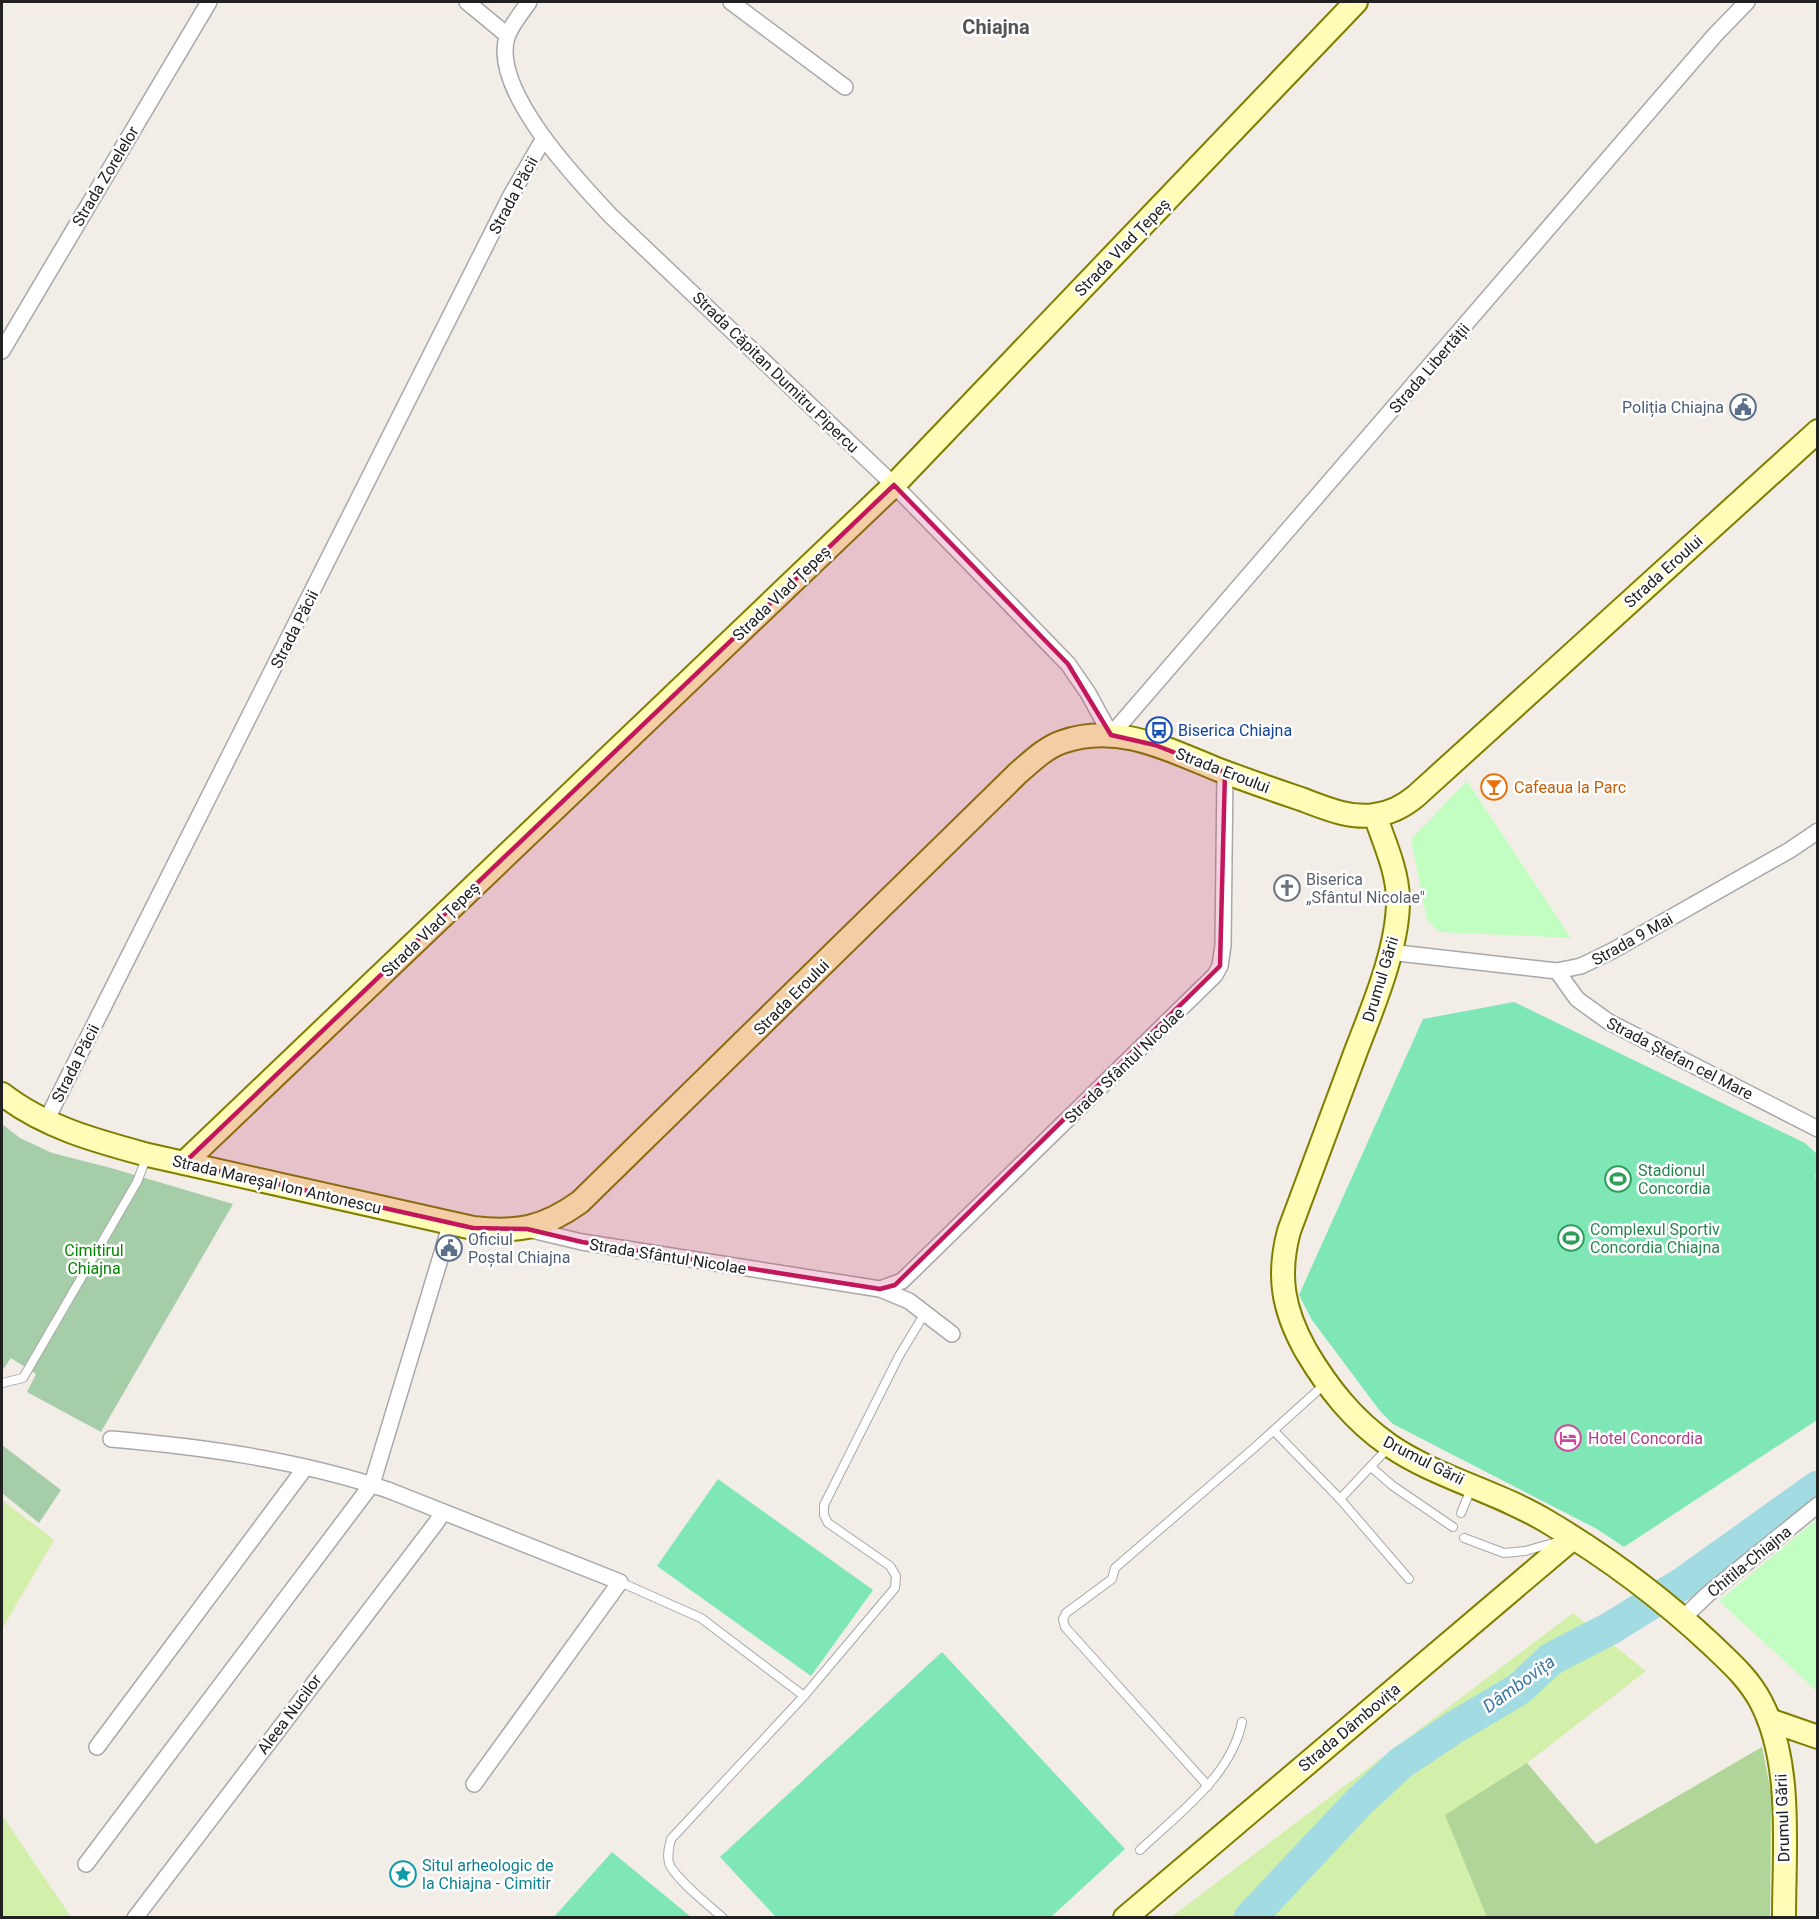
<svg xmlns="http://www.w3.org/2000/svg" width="1819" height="1919" viewBox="0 0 1819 1919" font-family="Roboto,sans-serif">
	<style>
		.grass { fill: #d2f0a9 }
		.forest { fill: #afd598 }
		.cemetery { fill: #a5cda8 }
		.park { fill: #c2fec1 }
		.pitch { fill: #7ee7b5 }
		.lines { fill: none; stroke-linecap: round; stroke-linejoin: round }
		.river { stroke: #a3dbe3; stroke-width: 33 }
		.lane-casing { stroke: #a8a8a8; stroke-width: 10 }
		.street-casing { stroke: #a8a8a8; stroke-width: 18 }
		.secondary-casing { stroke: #7e7f00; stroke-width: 26 }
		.lane { stroke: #fff; stroke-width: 8 }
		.street { stroke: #fff; stroke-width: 15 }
		.secondary { stroke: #fffcb7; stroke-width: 22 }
		.marked { fill: #c2185b; fill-opacity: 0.2; stroke: #c2185b; stroke-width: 4.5; stroke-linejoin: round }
		.labels { text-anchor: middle; stroke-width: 5; stroke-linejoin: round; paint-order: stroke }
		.street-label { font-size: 16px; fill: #212121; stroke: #fff }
		.service-label { font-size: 16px; fill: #4e5e75; stroke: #fff; text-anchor: end }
		.transit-label { font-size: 16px; fill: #164399; stroke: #fff; text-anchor: start }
		.food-label { font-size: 16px; fill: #c56008; stroke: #fff; text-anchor: start }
		.worship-label { font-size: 16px; fill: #5b616d; stroke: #fff; text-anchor: start }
		.leisure-label { font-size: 16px; fill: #27864d; stroke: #fff; text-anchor: start }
		.park-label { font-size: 16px; fill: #048602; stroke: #fff }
		.hotel-label { font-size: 16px; fill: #b23c85; stroke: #fff; text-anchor: start }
		.culture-label { font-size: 16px; fill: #0d838f; stroke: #fff; text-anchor: start }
		.water-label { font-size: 18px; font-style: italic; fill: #3c78a2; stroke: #fff }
		.quarter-label { font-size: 20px; font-weight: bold; fill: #545454; stroke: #fff }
	</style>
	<rect width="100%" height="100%" fill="#f2ede7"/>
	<g class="grass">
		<polygon points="2,1500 54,1540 2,1629"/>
		<polygon points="1573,1613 1646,1671 1527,1763 1595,1844 1762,1747 1771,1793 1770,1917 1170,1918"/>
		<polygon points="2,1815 71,1917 2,1917"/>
	</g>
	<polygon class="forest" points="1762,1747 1771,1793 1770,1917 1487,1917 1445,1815 1527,1763 1596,1844"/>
	<g class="cemetery">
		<polygon points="2,1124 20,1138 52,1153 111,1168 233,1204 101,1432 27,1392 36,1374 11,1358 2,1371"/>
		<polygon points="2,1445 61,1490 39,1523 2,1493"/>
	</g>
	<g class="park">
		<polygon points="1467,781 1571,938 1440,932 1427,921 1411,839"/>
		<polygon points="1817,1519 1817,1691 1719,1601"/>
	</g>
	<g class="pitch">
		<polygon points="1514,1002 1805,1143 1817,1154 1817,1172 1815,1176 1818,1181 1817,1420 1624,1547 1597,1529 1393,1424 1380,1411 1312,1320 1299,1295 1423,1019"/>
		<polygon points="718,1479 873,1590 811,1676 657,1566"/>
		<polygon points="942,1652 1125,1849 1051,1917 776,1917 720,1857"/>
		<polygon points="612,1852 691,1917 554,1917"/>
	</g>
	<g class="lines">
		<polyline class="river" points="1250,1918 1359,1802 1401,1763 1455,1727 1519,1689 1551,1659 1611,1628 1685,1582 1818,1487"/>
		<g class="lane-casing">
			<g id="lane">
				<polyline points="2,1383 23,1378 137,1182 147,1156"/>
				<polyline points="1274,1431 1340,1499 1409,1579"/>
				<polyline points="1371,1467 1393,1486 1453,1527"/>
				<polyline points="1340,1499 1389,1447"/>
				<polyline points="1461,1513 1471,1489"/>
				<polyline points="1464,1538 1504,1553 1525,1551 1557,1542"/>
				<polyline points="620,1582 701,1618 804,1696"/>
				<polyline points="1208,1786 1065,1627 1063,1619 1066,1613 1112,1579 1115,1568 1254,1448 1325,1384"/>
				<path d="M1140,1850C1179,1813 1231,1776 1242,1722"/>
				<path d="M723,1918C710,1906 674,1878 669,1863C667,1854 669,1847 671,1839L804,1696L895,1588L896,1576L890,1566L828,1523L824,1515V1505L899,1356L925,1313"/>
			</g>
		</g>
		<g class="street-casing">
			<g id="street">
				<polyline points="467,2 507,35"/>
				<path d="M529,2C522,12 511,25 507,37C491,90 577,180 611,216L894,485L1068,664L1088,693L1111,735L1715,35L1747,2"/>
				<polyline points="731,2 845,87"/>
				<polyline points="2,351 209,2"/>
				<polyline points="1389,952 1557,971 1581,966 1612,951 1790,850 1818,831"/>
				<polyline points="1557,971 1577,999 1609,1022 1818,1129"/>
				<polyline points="46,1121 510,197 544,138"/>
				<polyline points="527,1229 582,1242 880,1289 909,1301 952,1334"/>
				<polyline points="880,1289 902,1281 1215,975 1220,966 1223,945 1225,772"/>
				<path d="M111,1439C204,1447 299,1460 388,1490L620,1582L474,1784"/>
				<polyline points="1683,1618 1708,1594 1818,1505"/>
				<polyline points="97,1747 305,1468"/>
				<polyline points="86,1864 372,1484 451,1223"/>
				<polyline points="135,1918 436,1523 443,1512"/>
			</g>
		</g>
		<g class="secondary-casing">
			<g id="secondary">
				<path d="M1375,815C1384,842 1397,869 1398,898C1399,946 1373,1007 1356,1051C1334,1111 1311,1171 1289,1231C1277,1276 1283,1310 1306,1351C1328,1388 1353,1420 1389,1445C1435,1477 1499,1492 1548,1522C1607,1557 1663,1599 1712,1645C1731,1663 1749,1679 1761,1702C1793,1763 1784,1849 1784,1918"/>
				<path d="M2,1094C44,1127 96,1141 148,1155L473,1228C517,1233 544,1228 580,1202L1018,773C1032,761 1045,748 1062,742C1117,722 1169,750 1219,770C1246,780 1274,790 1301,799C1325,808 1350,819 1375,815C1391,813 1404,806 1416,796L1818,431"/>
				<polyline points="184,1163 894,485 1356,2"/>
				<polyline points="1769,1720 1818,1737"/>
				<polyline points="1125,1918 1573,1538"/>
			</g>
		</g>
		<use href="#lane" class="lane"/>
		<use href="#street" class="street"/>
		<use href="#secondary" class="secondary"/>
	</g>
	<path class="marked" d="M894,485L1068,664L1111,735L1155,745L1225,772L1220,966L895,1285L880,1289L582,1242L527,1229L473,1228L184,1163Z"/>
	<defs>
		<g id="civic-ring" transform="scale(1.35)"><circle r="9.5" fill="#fff" stroke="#5c6f8a" stroke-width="1.5"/><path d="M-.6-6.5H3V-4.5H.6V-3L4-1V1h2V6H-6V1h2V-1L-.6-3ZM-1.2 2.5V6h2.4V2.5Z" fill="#5c6f8a"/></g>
		<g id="bus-ring" transform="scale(1.35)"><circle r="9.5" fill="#fff" stroke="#1a4fb4" stroke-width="1.5"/><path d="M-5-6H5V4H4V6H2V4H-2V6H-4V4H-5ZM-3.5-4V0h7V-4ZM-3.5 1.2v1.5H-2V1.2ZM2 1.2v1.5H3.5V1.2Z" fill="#1a4fb4"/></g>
		<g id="bar-ring" transform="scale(1.35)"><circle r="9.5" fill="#fff" stroke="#e8710a" stroke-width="1.5"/><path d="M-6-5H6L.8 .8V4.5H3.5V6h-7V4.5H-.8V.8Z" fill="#e8710a"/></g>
		<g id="church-ring" transform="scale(1.35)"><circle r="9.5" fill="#fff" stroke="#6b7280" stroke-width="1.5"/><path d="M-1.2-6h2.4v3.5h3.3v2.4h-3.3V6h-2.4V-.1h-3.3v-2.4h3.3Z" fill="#6b7280"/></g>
		<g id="stadium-ring" transform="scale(1.35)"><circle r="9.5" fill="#fff" stroke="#2e9e5b" stroke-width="1.5"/><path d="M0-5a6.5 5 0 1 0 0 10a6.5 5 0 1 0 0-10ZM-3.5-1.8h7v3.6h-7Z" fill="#2e9e5b"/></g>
		<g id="hotel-ring" transform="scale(1.35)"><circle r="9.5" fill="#fff" stroke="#d1479c" stroke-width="1.5"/><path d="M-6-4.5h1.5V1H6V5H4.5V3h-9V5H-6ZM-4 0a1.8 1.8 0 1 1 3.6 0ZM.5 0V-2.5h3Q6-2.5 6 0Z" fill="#d1479c"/></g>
		<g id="sight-ring" transform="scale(1.35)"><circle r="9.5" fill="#fff" stroke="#0f9aa8" stroke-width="1.5"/><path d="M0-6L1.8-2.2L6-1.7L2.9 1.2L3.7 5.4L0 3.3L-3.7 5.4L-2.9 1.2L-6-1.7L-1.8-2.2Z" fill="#0f9aa8"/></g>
	</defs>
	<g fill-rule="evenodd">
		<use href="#civic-ring" x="1743" y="407"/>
		<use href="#bus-ring" x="1159" y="730"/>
		<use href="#bar-ring" x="1494" y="787"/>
		<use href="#church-ring" x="1287" y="888"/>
		<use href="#stadium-ring" x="1618" y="1179"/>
		<use href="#stadium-ring" x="1571" y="1238"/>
		<use href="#civic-ring" x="449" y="1248"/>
		<use href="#hotel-ring" x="1568" y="1438"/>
		<use href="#sight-ring" x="403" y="1874"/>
	</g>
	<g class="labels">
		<g class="street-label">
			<text transform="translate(105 176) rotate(-59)" y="6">Strada Zorelelor</text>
			<text transform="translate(513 195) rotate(-62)" y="6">Strada Păcii</text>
			<text transform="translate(1122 247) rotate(-46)" y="6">Strada Vlad Țepeș</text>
			<text transform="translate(1429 368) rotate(-49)" y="6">Strada Libertății</text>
			<text transform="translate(776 372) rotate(44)" y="6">Strada Căpitan Dumitru Pipercu</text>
			<text transform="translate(1663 571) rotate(-42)" y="6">Strada Eroului</text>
			<text transform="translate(781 593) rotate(-44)" y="6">Strada Vlad Țepeș</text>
			<text transform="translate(294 629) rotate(-63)" y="6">Strada Păcii</text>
			<text transform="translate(1223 770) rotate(21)" y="6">Strada Eroului</text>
			<text transform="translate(430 929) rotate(-44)" y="6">Strada Vlad Țepeș</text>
			<text transform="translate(1632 939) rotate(-29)" y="6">Strada 9 Mai</text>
			<text transform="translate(1380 979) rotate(-73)" y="6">Drumul Gării</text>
			<text transform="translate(791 997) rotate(-45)" y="6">Strada Eroului</text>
			<text transform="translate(1680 1058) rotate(27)" y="6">Strada Ștefan cel Mare</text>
			<text transform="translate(75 1063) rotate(-63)" y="6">Strada Păcii</text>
			<text transform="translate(1124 1065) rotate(-44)" y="6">Strada Sfântul Nicolae</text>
			<text transform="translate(277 1184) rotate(13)" y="6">Strada Mareșal Ion Antonescu</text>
			<text transform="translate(668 1256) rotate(9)" y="6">Strada Sfântul Nicolae</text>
			<text transform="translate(1424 1460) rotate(27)" y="6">Drumul Gării</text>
			<text transform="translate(1749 1561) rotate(-39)" y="6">Chitila-Chiajna</text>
			<text transform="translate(289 1714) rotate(-53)" y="6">Aleea Nucilor</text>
			<text transform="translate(1349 1727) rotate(-40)" y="6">Strada Dâmbovița</text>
			<text transform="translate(1782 1818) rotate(-92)" y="6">Drumul Gării</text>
		</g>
		<g class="service-label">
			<text x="1724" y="413">Poliția Chiajna</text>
			<text x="468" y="1245" text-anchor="start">Oficiul<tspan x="468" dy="18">Poștal Chiajna</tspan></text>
		</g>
		<g class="transit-label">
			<text x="1178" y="736">Biserica Chiajna</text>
		</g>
		<g class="food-label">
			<text x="1514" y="793">Cafeaua la Parc</text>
		</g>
		<g class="worship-label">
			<text x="1306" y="885">Biserica<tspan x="1306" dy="18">„Sfântul Nicolae"</tspan></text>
		</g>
		<g class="leisure-label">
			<text x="1638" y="1176">Stadionul<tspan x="1638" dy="18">Concordia</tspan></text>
			<text x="1590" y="1235">Complexul Sportiv<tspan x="1590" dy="18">Concordia Chiajna</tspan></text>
		</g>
		<g class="park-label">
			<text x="94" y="1256">Cimitirul<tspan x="94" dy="18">Chiajna</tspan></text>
		</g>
		<g class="hotel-label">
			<text x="1588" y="1444">Hotel Concordia</text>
		</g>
		<g class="culture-label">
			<text x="422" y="1871">Situl arheologic de<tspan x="422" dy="18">la Chiajna - Cimitir</tspan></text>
		</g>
		<g class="water-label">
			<text transform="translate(1519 1684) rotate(-36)" y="6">Dâmbovița</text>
		</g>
		<g class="quarter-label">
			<text x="996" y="34">Chiajna</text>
		</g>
	</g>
	<rect width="1819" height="1919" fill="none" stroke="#212121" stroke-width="6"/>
</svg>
